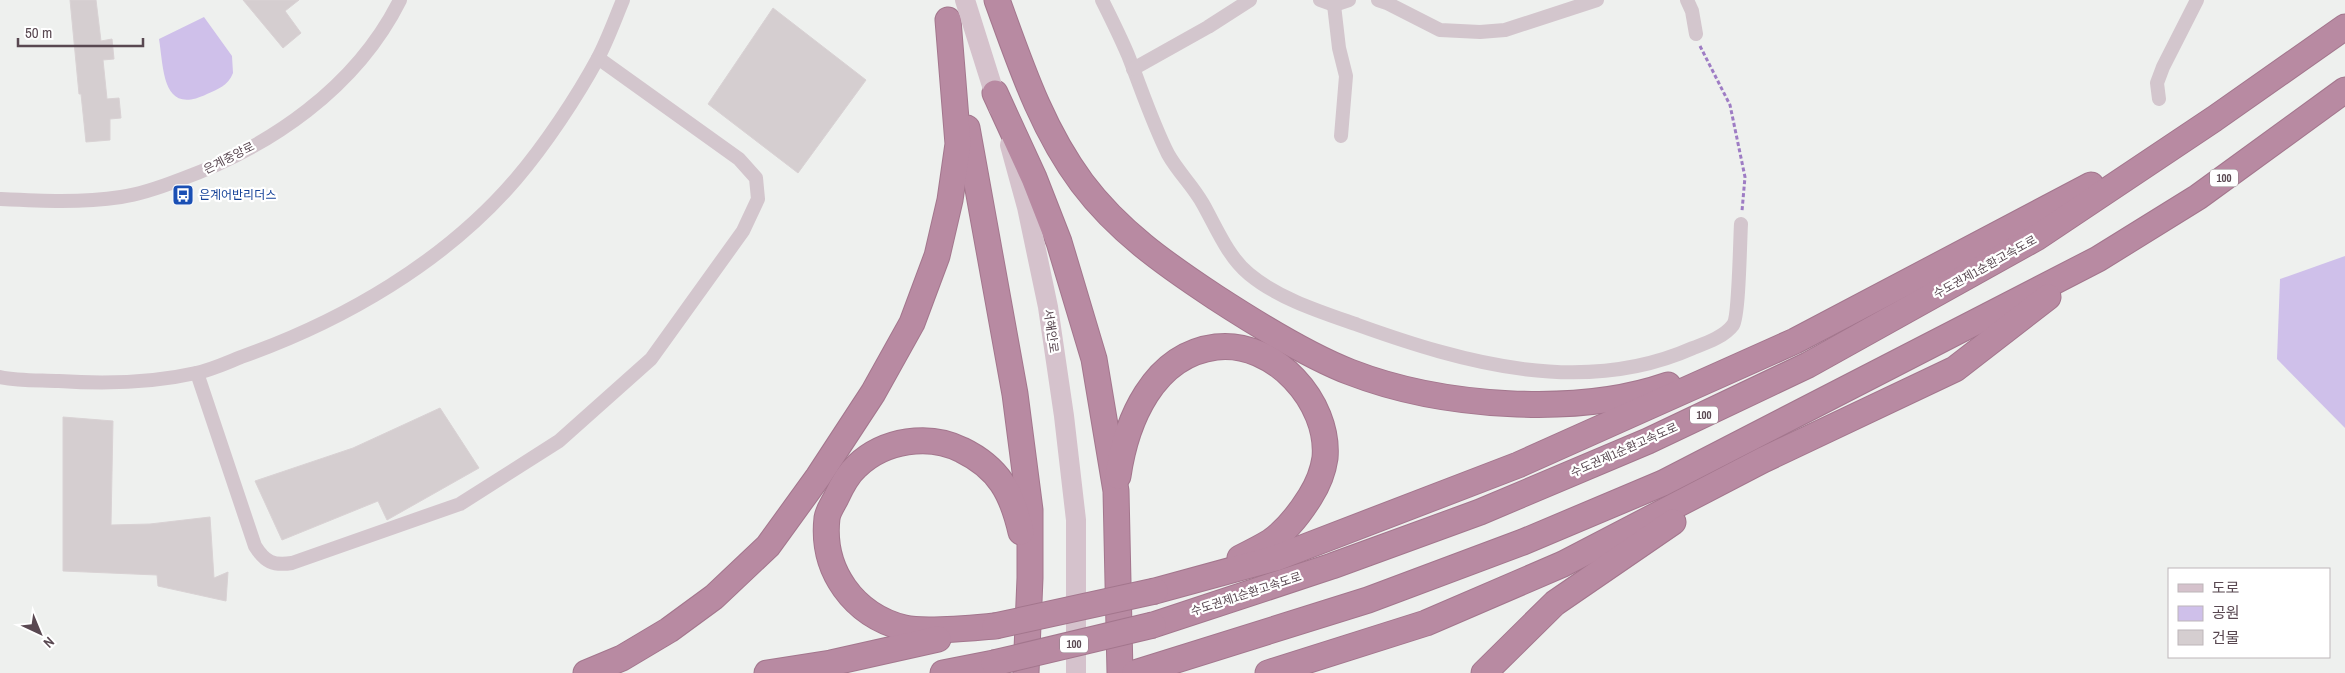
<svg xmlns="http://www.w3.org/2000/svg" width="2345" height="673" viewBox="0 0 2345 673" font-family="'Archivo Narrow','Noto Sans KR',sans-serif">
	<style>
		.green { fill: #cfc0ea }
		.building { fill: #d5ced0; stroke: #d9d2d4 }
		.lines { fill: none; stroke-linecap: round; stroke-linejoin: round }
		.highway-casing { stroke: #a3768d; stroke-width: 27 }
		.path { stroke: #9e7cc4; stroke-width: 3; stroke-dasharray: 4 2.5; stroke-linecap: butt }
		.street { stroke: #d3c6cd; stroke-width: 14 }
		.secondary { stroke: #d5c2cc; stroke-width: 20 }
		.highway { stroke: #b88aa2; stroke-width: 25 }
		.highway-bridge-casing { stroke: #a3768d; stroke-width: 27; stroke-linecap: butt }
		.highway-bridge { stroke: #b88aa2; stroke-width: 25 }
		.labels { text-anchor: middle; stroke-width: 4.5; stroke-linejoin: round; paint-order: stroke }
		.shield { fill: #fff; stroke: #8b7f85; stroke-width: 1 }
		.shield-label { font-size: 11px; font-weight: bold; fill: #594851 }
		.street-label { font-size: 12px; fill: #594851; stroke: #fff }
		.transit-label { font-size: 12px; fill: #164399; stroke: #fff; text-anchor: start }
	</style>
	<rect width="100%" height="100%" fill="#eef0ee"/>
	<g class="green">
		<path d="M204,17L232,56L233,73C228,86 218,89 207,94C162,116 164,70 159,39Z"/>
		<polygon points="2345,256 2345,428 2277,359 2280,279"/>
	</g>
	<g class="building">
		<polygon points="70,0 96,0 101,41 112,39 114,59 103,60 107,99 119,98 121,118 110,119 110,140 86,142 81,94 79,94"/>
		<polygon points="243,0 299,0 285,11 301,33 283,48"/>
		<polygon points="773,8 866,80 798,173 708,104"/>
		<polygon points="440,408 479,468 387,520 378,501 282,540 255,481 353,448"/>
		<polygon points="63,417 113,421 111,525 150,524 210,517 214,578 228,572 226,601 158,586 157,575 63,571"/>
	</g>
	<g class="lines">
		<g class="highway-casing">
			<g id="highway">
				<path d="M997,0C1020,63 1041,128 1082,183C1118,231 1165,264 1215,297C1255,323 1306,355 1350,372C1440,407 1576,417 1668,385"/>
				<polyline points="995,93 1034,178 1059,242 1094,359 1116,491 1120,673"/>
				<polyline points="967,128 1015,394 1030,510 1030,578 1026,673"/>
				<path d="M1118,476C1126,421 1153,355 1216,347C1274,340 1330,402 1325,458C1323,472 1317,486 1310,497C1300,513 1286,531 1270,542C1260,548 1250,553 1240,558"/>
				<polyline points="1155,591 1276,558 1518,465 1795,341 2091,185"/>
				<polyline points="1153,625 1332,566 1480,512 1648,441 1808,365 2036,238 2214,119 2345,27"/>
				<path d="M995,626C972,628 925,633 904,628C854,615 821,571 827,518C828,511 833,504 836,498C841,487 848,474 857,466C884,440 929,433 962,450C999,468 1012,493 1021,532"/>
				<polyline points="586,673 622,658 669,630 714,597 768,546 818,477 873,393 912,323 937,256 950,200 958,144 948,20"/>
				<polyline points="767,673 831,663 938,639"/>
				<polyline points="943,673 994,663"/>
				<polyline points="1135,673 1368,600 1523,542 1663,483 2098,259 2198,197 2345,90"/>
				<polyline points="1268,673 1426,623 1563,564 1763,460 1955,369 2048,297"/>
				<polyline points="1484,673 1555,603 1673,522"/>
			</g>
		</g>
		<polyline class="path" points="1700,46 1730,105 1745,177 1742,211"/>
		<g class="street">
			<path d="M1102,0C1111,18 1120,36 1128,55C1141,88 1152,122 1168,154C1178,172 1193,186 1203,204C1216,227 1228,257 1249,274C1279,299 1321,312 1358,325C1464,363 1583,397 1693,348C1706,343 1724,337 1733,325C1739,317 1740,239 1741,224"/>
			<polyline points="1320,0 1334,5 1349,0"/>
			<polyline points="1378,0 1387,3 1440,30 1480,32 1505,30 1597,0"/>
			<polyline points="1687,0 1692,11 1696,34"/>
			<polyline points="1334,5 1339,48 1346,76 1341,136"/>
			<polyline points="1133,69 1208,27 1250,0"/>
			<polyline points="2159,99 2157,83 2163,67 2197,0"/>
			<path d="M0,199C41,201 81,203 121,197C141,194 161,187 179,180C270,147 356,88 400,0"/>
			<path d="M197,373L255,546C265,562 273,566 292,563L460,504L559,441L651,359L743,231L758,199L756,178L739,159L598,58"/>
			<path d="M0,377C19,381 40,380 59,381C104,384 152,383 196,373C211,370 226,363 241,357C343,321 445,262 516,179C545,145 577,97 598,58C608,39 615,19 623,0"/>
		</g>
		<g class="secondary">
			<polyline points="965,0 999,108"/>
			<polyline points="1010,145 1027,207 1048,307 1064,416 1076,520 1076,673"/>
		</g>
		<use href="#highway" class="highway"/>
		<g class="highway-bridge-casing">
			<g id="highway-bridge">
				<polyline points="995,626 1155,591"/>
				<polyline points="994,663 1153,625"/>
			</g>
		</g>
		<use href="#highway-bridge" class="highway-bridge"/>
	</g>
	<defs>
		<g id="bus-square" transform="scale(1.125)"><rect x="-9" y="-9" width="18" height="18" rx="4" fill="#1a4fb4" stroke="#fff"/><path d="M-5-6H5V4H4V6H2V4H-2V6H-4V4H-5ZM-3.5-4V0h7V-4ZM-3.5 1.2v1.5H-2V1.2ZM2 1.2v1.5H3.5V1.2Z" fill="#fff"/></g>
	</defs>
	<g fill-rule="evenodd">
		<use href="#bus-square" x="183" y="195"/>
	</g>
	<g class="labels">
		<g class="shield">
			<rect x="2210" y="169.5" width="28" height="17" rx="4"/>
			<rect x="1690" y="406.5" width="28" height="17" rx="4"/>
			<rect x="1060" y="635.5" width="28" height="17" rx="4"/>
		</g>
		<g class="shield-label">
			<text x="2224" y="182">100</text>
			<text x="1704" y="419">100</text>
			<text x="1074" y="648">100</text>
		</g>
		<g class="street-label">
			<text transform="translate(229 158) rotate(-27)" y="4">은계중앙로</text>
			<text transform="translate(1985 267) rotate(-29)" y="4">수도권제1순환고속도로</text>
			<text transform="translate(1051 331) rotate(82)" y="4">서해안로</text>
			<text transform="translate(1624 450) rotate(-24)" y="4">수도권제1순환고속도로</text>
			<text transform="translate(1246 594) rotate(-18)" y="4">수도권제1순환고속도로</text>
		</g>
		<g class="transit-label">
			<text x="199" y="199">은계어반리더스</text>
		</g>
	</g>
	<rect x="2168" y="568" width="162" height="90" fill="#ffffff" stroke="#bdb6b9"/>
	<rect x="2178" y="584" width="25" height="8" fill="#d5c2cc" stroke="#bdb6b9"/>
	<text x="2212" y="593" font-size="15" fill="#594851">도로</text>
	<rect x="2178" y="606" width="25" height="15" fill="#cfc0ea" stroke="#bdb6b9"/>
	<text x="2212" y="618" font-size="15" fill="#594851">공원</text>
	<rect x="2178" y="630" width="25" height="15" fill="#d5ced0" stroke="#bdb6b9"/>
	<text x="2212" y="643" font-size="15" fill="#594851">건물</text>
	<g transform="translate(40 633) rotate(136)" stroke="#ffffff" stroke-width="4" paint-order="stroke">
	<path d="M0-4L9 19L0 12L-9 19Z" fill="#594851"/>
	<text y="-8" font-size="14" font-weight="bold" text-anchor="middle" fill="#594851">N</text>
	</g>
	<path d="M18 38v8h125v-8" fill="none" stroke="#594851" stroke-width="2.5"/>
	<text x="25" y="38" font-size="15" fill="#594851" stroke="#ffffff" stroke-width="4" paint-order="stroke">50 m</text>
</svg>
